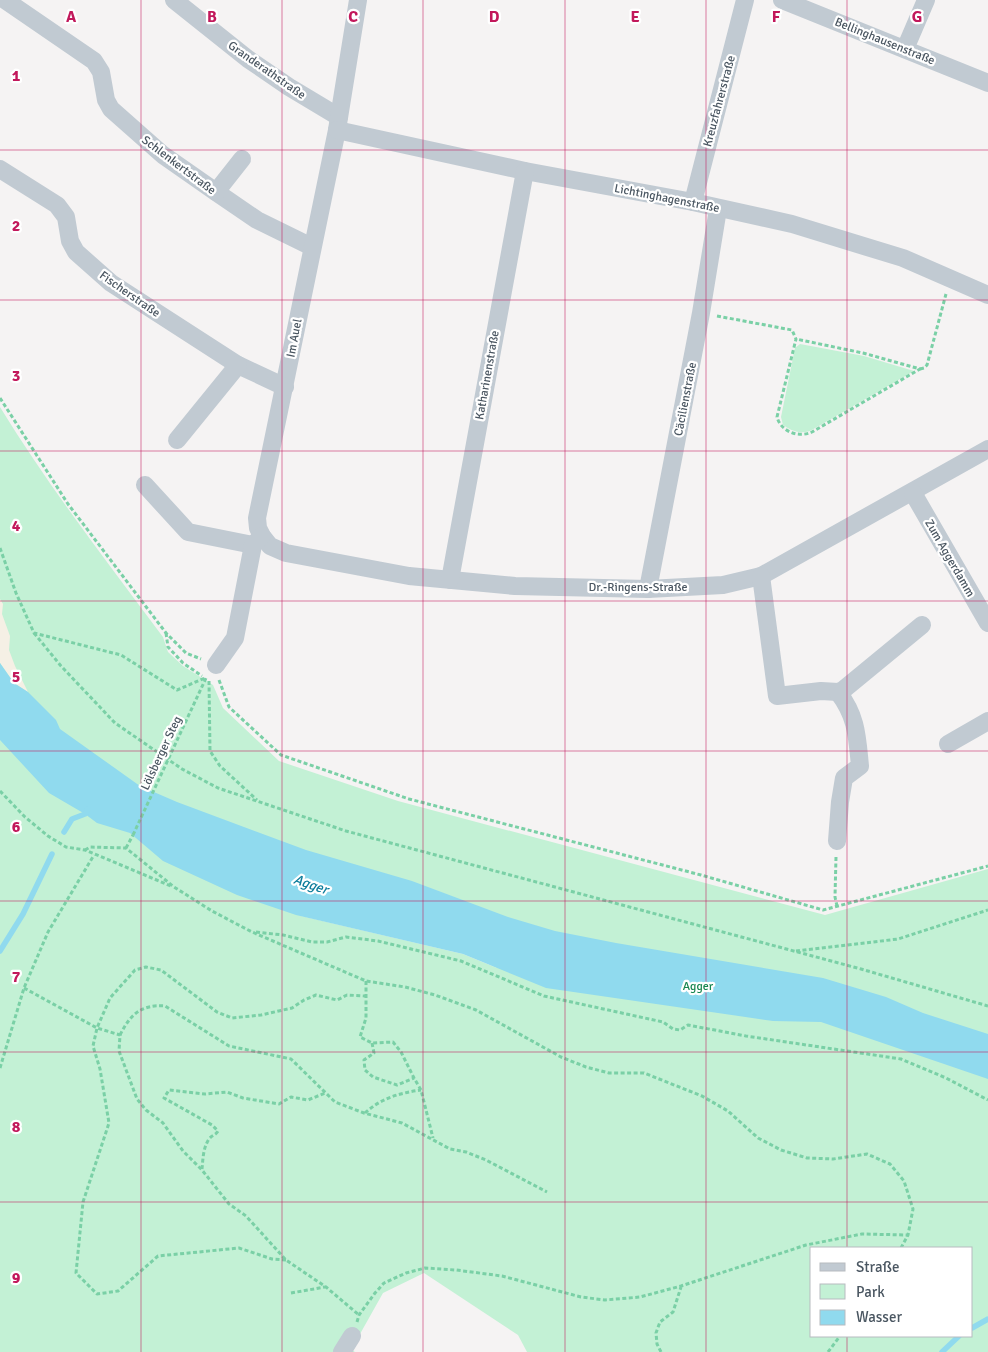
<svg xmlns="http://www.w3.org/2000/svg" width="988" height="1352" viewBox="0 0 988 1352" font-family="Signika,sans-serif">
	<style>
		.green { fill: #c3f1d5; fill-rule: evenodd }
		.sand { fill: #f5f0e5 }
		.water { fill: #90daee }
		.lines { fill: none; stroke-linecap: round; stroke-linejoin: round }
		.stream { stroke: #90daee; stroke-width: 5.5 }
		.path { stroke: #7ad0a6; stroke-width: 3; stroke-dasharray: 4 2.5; stroke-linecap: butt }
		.minor { stroke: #c1cad2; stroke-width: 18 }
		.path-bridge { stroke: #7ad0a6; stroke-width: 3; stroke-dasharray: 4 2.5; stroke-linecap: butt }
		.grid { fill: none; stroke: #c2185b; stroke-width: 1; stroke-opacity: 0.55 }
		.labels { text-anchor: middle; stroke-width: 4.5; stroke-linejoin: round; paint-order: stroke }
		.street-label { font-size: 12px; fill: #4a5661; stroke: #fff }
		.park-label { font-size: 12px; fill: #17864f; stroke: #fff }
		.water-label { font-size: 14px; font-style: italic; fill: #0c7c9b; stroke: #fff }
		.grid-label { font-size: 16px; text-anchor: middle; font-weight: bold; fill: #c2185b; stroke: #fff; stroke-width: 4.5; stroke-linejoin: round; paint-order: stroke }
	</style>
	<rect width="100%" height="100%" fill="#f5f3f3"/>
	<g class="green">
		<path d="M800,344L864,356L914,371L810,431C799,434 792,431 783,425L781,417L795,348Z"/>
		<path d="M0,407C49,487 107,562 163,637L168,652L183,666L213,685L223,708L279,761L398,801L825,915L988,869V1352H527L518,1335L424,1273L383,1293L360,1334L341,1342L355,1352H0ZM297,915L453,946L497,968L463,954ZM812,1248H972V1336H812Z"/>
	</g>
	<polygon class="sand" points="0,599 3,604 2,614 10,636 9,650 15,666 28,692 14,683 0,663"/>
	<polygon class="water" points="0,663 14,683 28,692 56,720 60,729 140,786 177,802 306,850 412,881 508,917 555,931 616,943 823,978 886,997 923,1013 988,1034 988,1079 821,1022 773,1021 546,988 463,954 296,915 237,895 163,861 130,833 97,823 85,814 49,793 0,740"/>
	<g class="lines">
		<g class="stream">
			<polyline points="64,832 72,819 85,814 88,809"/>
			<polyline points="0,951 23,914 52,854"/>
			<polyline points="972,1328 988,1319"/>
			<polyline points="942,1352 959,1336"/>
		</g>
		<g class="path">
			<path d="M717,316L792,330L796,339L777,417C781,432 799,438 812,432L920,369L863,353L796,339"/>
			<polyline points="920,369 924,368 927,365 946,294"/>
			<polyline points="0,398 68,504 166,633 186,653 201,659"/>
			<polyline points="0,548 16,593 34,633 121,655 177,690 205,678"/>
			<polyline points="34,633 61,666 115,723 182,769 218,788 346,831 861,969 988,1006"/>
			<polyline points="166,633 168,647 183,663 202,676"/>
			<polyline points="219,680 229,707 281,755 409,799 701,875 823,910 988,866"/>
			<polyline points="209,681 210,751 220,766 257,800"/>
			<polyline points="0,791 25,817 48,836 66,847 85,850 171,886"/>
			<polyline points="126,848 133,835"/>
			<polyline points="85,850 90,847 126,848 174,887 212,911 252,932 366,981 405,987 435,995 476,1010 561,1057 586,1067 609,1073 644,1073 702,1096 728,1111 758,1138 781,1150 807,1158 833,1159 867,1154 890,1164 904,1181 913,1209 908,1235 901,1248"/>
			<polyline points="836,857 835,897 837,906"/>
			<polyline points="256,932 283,935 312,942 327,942 346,937 378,941 461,961 544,996 663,1022 673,1029 680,1030 688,1025 746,1036 901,1059 946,1078 988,1100"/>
			<polyline points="796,951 898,939 988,910"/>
			<polyline points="366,981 366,1018 360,1037 372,1043 393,1042 401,1052 414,1078 421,1090 433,1138"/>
			<polyline points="24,988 97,1028 120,1035 119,1051 137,1099 146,1110 163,1123 183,1151 202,1170 229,1204 246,1216 286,1260 326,1287 359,1315"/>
			<path d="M120,1035C130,1015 141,1004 165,1006L229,1046L291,1059L335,1102L364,1113L402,1123L450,1149L466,1152L486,1160L547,1192"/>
			<polyline points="372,1043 374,1053 364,1060 365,1070 373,1077 397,1085 414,1078"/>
			<polyline points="0,1068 24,988 48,932 94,855"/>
			<path d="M365,1113C381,1098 400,1093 421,1090"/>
			<path d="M202,1169C203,1159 203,1148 209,1139C212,1135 216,1135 218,1131L212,1125L164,1098L169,1090L205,1094L227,1092L243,1098L279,1104L291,1097L308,1100L325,1093"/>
			<polyline points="286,1260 272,1259 239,1248 158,1256 118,1291 97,1294 76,1273 83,1202 109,1123 100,1069 93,1046 97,1028 110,998 135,970 146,967 161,970 217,1012 232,1018 261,1015 292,1008 304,1000 316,995 337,1000 347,995 365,996"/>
			<polyline points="291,1293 325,1287"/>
			<polyline points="357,1322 359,1315 375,1293 384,1283 406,1273 425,1268 456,1270 502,1276 581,1297 605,1300 640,1297 681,1286 806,1245 862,1234 908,1235"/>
			<polyline points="661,1352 657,1344 656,1333 660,1322 673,1312 681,1287"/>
			<polyline points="828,1352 840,1336"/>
		</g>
		<g class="minor">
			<polyline points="5,0 94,61 101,72 106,100 111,109 163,155 216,192 257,220 312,247"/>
			<polyline points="174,0 248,59 289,87 339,117"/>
			<polyline points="358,0 337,130 257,518 258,528 262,536 270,546 286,553 409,576 515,586 648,589 723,585 761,576 988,449"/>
			<polyline points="782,0 988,83"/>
			<polyline points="905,49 926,0"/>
			<polyline points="337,130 525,171 693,202 792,224 903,258 988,295"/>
			<polyline points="0,169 57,205 66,217 70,241 76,252 111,283 238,365 285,387"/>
			<polyline points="216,192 242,159"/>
			<polyline points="693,202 745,0"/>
			<polyline points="177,440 238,365"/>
			<polyline points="145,485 188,532 253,545"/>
			<polyline points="913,493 988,623"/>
			<polyline points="761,576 777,696 821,691 838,692 843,690 922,625"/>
			<polyline points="450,580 525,171"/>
			<polyline points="648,589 701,313 718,209"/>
			<polyline points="216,665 235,638 253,545 262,536"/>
			<polyline points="948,744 988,721"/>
			<path d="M837,841L840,802L844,778L860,766C857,736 857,717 838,692"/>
			<polyline points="342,1352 352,1336"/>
		</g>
		<polyline class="path-bridge" points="133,835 206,678"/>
	</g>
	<path class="grid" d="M141,0V1352M282,0V1352M423,0V1352M565,0V1352M706,0V1352M847,0V1248M0,150H988M0,300H988M0,451H988M0,601H988M0,751H988M0,901H988M0,1052H988M0,1202H988M847,1336V1352"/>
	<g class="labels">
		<g class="street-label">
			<text transform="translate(885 41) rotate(22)" y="4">Bellinghausenstraße</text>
			<text transform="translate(267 70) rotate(35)" y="4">Granderathstraße</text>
			<text transform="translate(719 101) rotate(-75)" y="4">Kreuzfahrerstraße</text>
			<text transform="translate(179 165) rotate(37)" y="4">Schlenkertstraße</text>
			<text transform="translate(667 198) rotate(11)" y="4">Lichtinghagenstraße</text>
			<text transform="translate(130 294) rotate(35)" y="4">Fischerstraße</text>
			<text transform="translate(294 338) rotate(-79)" y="4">Im Auel</text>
			<text transform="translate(487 375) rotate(-80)" y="4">Katharinenstraße</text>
			<text transform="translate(685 399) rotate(-79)" y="4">Cäcilienstraße</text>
			<text transform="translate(950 558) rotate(60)" y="4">Zum Aggerdamm</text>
			<text x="638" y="591">Dr.-Ringens-Straße</text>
			<text transform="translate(161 753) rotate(-65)" y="4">Lölsberger Steg</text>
		</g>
		<g class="park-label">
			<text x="698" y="990">Agger</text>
		</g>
		<g class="water-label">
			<text transform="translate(311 884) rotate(19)" y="5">Agger</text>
		</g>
	</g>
	<g class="grid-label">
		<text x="71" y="22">A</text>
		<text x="212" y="22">B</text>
		<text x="353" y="22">C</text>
		<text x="494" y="22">D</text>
		<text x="635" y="22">E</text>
		<text x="776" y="22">F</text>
		<text x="917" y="22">G</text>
		<text x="16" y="81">1</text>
		<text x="16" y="231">2</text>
		<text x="16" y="381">3</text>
		<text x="16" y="531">4</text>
		<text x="16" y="682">5</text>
		<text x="16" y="832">6</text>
		<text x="16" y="982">7</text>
		<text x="16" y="1132">8</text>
		<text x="16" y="1283">9</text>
	</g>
	<rect x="810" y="1247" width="162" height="90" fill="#ffffff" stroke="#b7bbc0"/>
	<rect x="820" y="1263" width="25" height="8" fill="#c1cad2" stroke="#b7bbc0"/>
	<text x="856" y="1272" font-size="15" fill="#4a5661">Straße</text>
	<rect x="820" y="1284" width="25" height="15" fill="#c3f1d5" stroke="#b7bbc0"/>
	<text x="856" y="1297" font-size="15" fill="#4a5661">Park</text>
	<rect x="820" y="1310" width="25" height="15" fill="#90daee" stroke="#b7bbc0"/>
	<text x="856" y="1322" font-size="15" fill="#4a5661">Wasser</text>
</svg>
